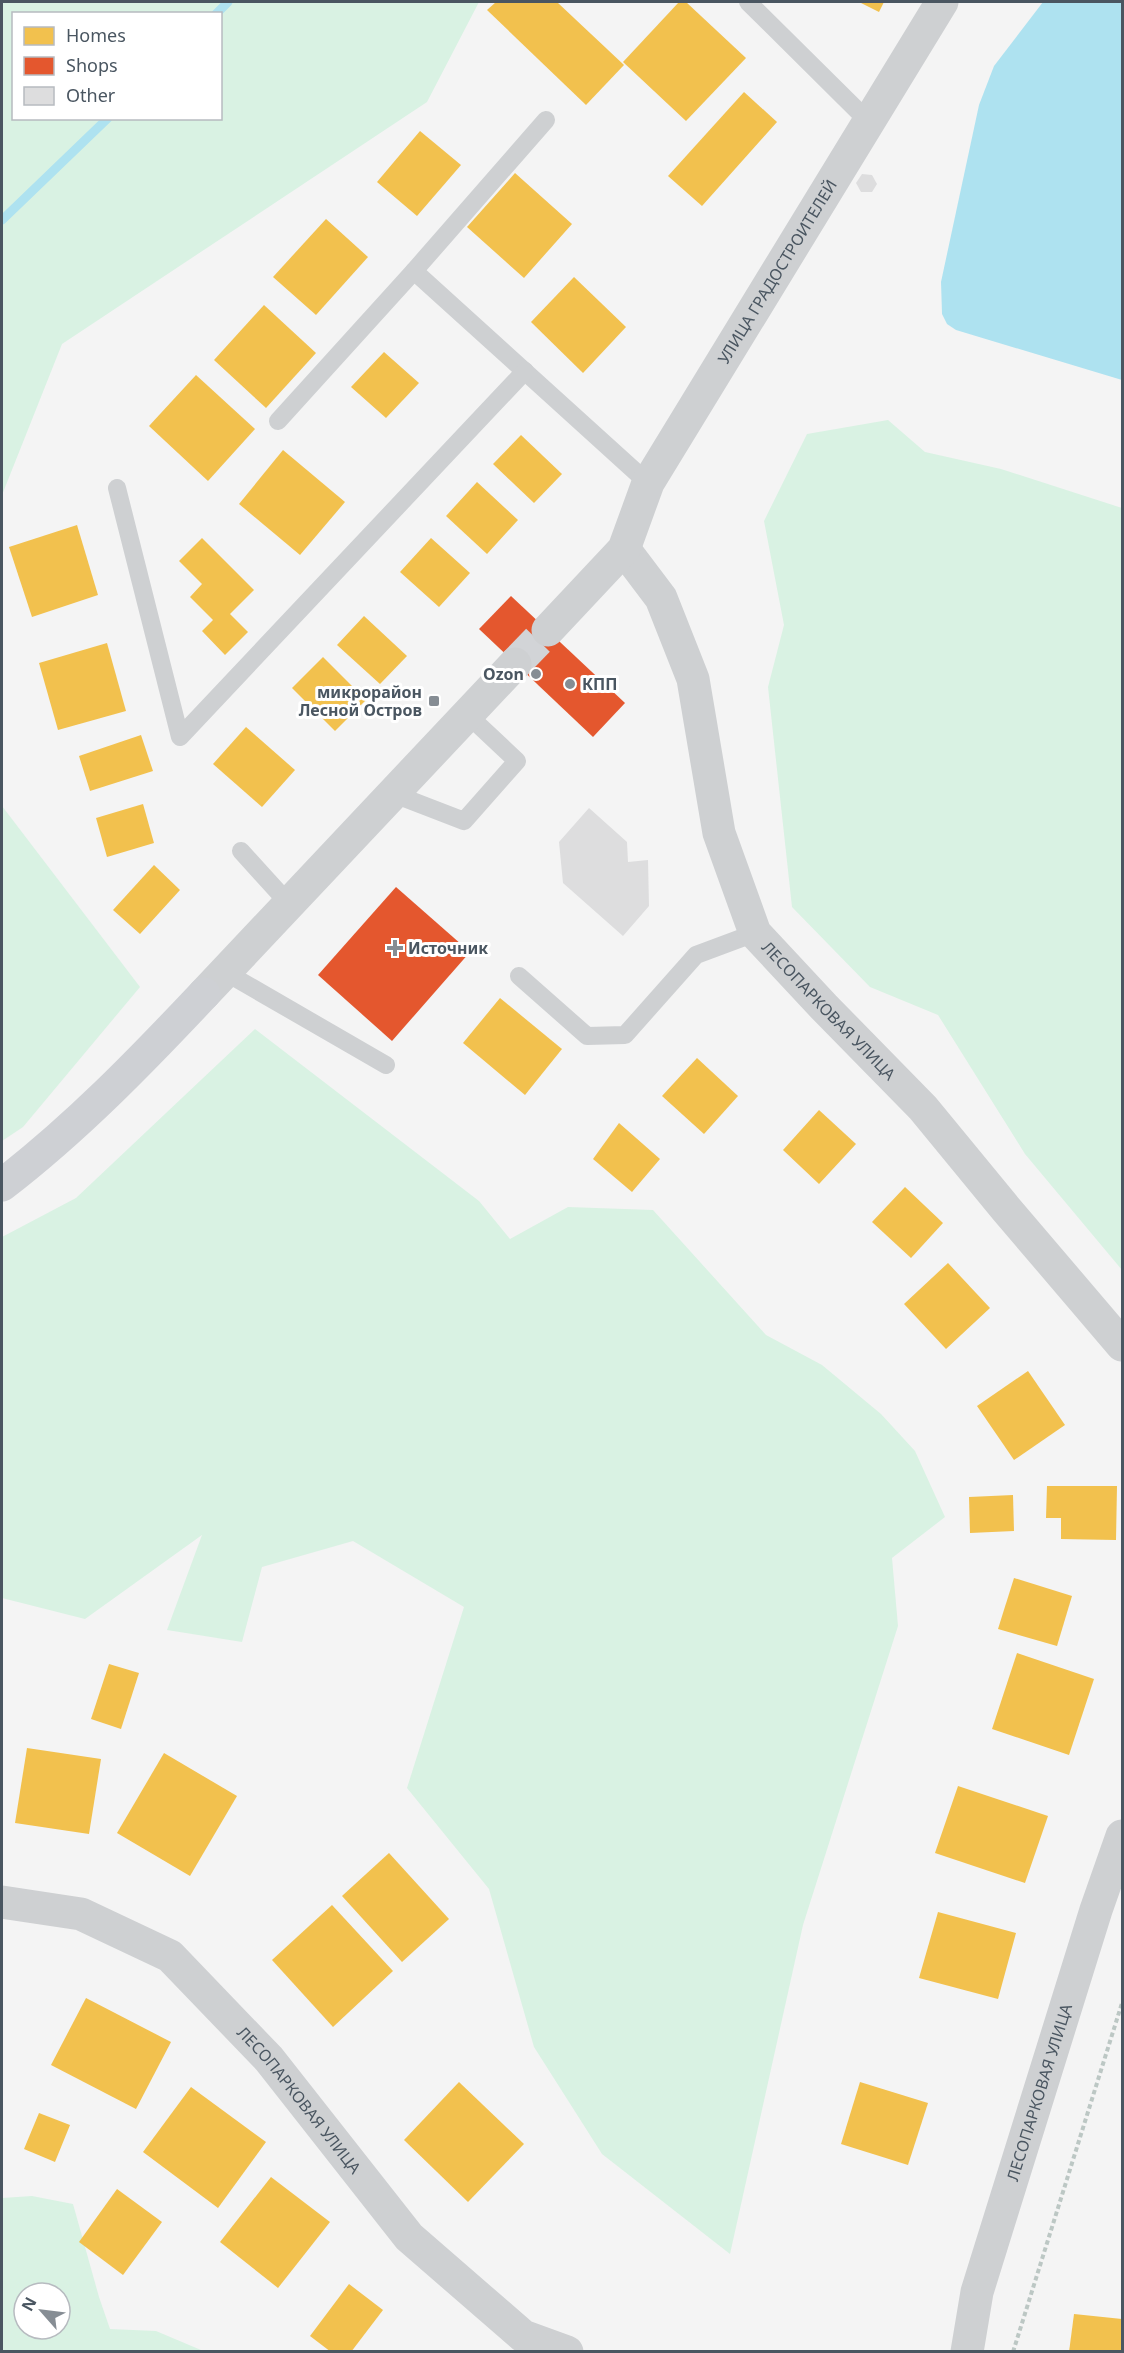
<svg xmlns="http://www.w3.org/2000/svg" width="1124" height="2353" viewBox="0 0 1124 2353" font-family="'Noto Sans',sans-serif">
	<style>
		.green { fill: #d9f2e3; fill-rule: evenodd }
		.water { fill: #aee2f0 }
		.homes { fill: #f2c14e }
		.shops { fill: #e4572e }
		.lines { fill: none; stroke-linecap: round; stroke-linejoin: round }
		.stream { stroke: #aee2f0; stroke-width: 9 }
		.building { fill: #ddddde }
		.street-tunnel { stroke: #d2d4d7; stroke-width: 33; stroke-dasharray: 33 16; stroke-linecap: butt }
		.path { stroke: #bcc7c4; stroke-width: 4; stroke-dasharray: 4.5 3; stroke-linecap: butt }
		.lane { stroke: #ced0d2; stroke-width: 18 }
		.street { stroke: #ced0d2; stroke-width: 33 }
		.secondary { stroke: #ced0d4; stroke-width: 33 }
		.poi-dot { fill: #868d94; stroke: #fff; stroke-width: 2 }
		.labels { text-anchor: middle; stroke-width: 6; stroke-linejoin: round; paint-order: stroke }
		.street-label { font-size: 16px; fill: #4a5661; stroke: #fff }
		.poi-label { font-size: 16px; font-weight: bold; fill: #4a5661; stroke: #fff; text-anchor: end }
	</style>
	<rect width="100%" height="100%" fill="#f4f4f4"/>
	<g class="green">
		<path d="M2,2H479L427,102L62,344L2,495ZM14,14H220V118H14Z"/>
		<polygon points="888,420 925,452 1001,469 1122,508 1122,1270 1025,1154 938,1015 870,987 792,907 768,687 784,625 764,521 807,434"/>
		<polygon points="2,806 140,987 23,1127 2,1141"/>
		<polygon points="255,1029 479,1201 510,1239 568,1207 653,1210 766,1335 822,1365 881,1414 915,1451 945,1517 892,1558 898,1626 803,1925 730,2254 602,2154 534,2047 489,1889 407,1788 464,1607 353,1541 262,1567 242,1642 167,1630 202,1535 85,1619 2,1598 2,1237 76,1198"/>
		<path d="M32,2196L73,2204L99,2297L110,2329L156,2331L201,2350L212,2351L2,2352V2198ZM24,2293H60V2329H24Z"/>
	</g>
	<polygon class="water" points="1043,2 1122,2 1122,380 956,330 947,324 942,314 941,282 979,105 994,66"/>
	<g class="homes">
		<polygon points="496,2 557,2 624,65 586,105 487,10"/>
		<polygon points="679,2 686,2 746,58 686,121 623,62"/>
		<polygon points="859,2 884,2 879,12"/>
		<polygon points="744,92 777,122 702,206 668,176"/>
		<polygon points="420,131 461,165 417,216 377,182"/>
		<polygon points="515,173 572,224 524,278 467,227"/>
		<polygon points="326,219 368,257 316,315 273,277"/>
		<polygon points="574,277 626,327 583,373 531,322"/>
		<polygon points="264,305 316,353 266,408 214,360"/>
		<polygon points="384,352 419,383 386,418 351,387"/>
		<polygon points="196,375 255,429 208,481 149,426"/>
		<polygon points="521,435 562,474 534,503 493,464"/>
		<polygon points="283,450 345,502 300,555 239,504"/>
		<polygon points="477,482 518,520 487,554 446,516"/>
		<polygon points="77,525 98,595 32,617 9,547"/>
		<polygon points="202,538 254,590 230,614 248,632 225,655 202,631 213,620 190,597 202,584 179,561"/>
		<polygon points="431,538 470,573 439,607 400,572"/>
		<polygon points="364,616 407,656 380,684 337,645"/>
		<polygon points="107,643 126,711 58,730 39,663"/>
		<polygon points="323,657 366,700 335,731 292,688"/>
		<polygon points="246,727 295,770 262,807 213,764"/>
		<polygon points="141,735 153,771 90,791 79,756"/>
		<polygon points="143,804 154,843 107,857 96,818"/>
		<polygon points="154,865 180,890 140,934 113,910"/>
		<polygon points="500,998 562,1049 525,1095 463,1043"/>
		<polygon points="697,1058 738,1096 704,1134 662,1096"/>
		<polygon points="819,1110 856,1144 819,1184 783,1150"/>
		<polygon points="619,1123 660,1159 632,1192 593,1159"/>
		<polygon points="905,1187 943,1223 911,1258 872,1222"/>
		<polygon points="948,1263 990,1308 946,1349 904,1304"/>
		<polygon points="1028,1371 1065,1425 1014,1460 977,1406"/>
		<polygon points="1047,1486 1117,1486 1116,1540 1061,1539 1061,1518 1046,1518"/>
		<polygon points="1013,1495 1014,1531 970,1533 969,1497"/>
		<polygon points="1014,1578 1072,1596 1057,1646 998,1629"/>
		<polygon points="1017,1653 1094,1679 1069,1755 992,1729"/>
		<polygon points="109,1664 139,1673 121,1729 91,1719"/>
		<polygon points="27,1748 101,1759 89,1834 15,1823"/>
		<polygon points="164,1753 237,1796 190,1876 117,1833"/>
		<polygon points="958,1786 1048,1816 1025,1883 935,1853"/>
		<polygon points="389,1853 449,1919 402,1962 342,1896"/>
		<polygon points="332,1905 393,1971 333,2027 272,1960"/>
		<polygon points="938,1912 1016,1933 998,1999 919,1978"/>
		<polygon points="86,1998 171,2042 136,2109 51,2065"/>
		<polygon points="459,2082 524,2144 468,2202 404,2140"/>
		<polygon points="860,2082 928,2103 908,2165 841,2144"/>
		<polygon points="191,2087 266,2142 218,2208 143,2152"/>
		<polygon points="39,2113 70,2125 55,2162 24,2149"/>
		<polygon points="271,2177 330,2222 278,2288 220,2242"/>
		<polygon points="117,2189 162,2222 123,2275 79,2242"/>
		<polygon points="349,2284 383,2310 351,2352 331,2352 310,2336"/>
		<polygon points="1074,2314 1122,2319 1122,2352 1069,2352"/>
	</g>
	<g class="shops">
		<polygon points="511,596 625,703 593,737 479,629"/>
		<polygon points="396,887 470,952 392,1041 318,975"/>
	</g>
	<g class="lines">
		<g class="stream">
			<polyline points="216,14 228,2"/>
			<polyline points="2,220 108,118"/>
		</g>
	</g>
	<g class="building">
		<polygon points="862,174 872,175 877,184 872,192 861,192 856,183"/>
		<polygon points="589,808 627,842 628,862 648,860 649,906 623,936 563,883 559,842"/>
	</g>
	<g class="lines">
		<polyline class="street-tunnel" points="515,664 548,630"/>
		<polyline class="path" points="1013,2352 1122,2003"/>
		<g class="lane">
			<polyline points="748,2 868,121"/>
			<polyline points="414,271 648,483"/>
			<polyline points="278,421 414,271 546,120"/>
			<polyline points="117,488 180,737 525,371"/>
			<polyline points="394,794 464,821 517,761 468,715"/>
			<polyline points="241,851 290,905"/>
			<polyline points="225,972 386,1065"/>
			<polyline points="519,976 587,1036 625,1035 696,955 755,933"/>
		</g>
		<g class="street">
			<path id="s1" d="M624,549L661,598L693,679L719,833L755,933L824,1007L923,1108L1006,1209L1122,1345"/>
			<path id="s2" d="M548,630L624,549L648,483L942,2"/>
			<polyline points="204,994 515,664"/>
			<path id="s3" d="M2,1902L81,1914L170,1956L269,2059L409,2237L523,2336L567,2352"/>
			<path id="s4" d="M967,2352L977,2292L1096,1910L1122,1836"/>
		</g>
		<path class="secondary" d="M2,1185C76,1128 140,1062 204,994"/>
	</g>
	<g class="poi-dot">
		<circle cx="536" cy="674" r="6"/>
		<circle cx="570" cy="684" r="6"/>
		<rect x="428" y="695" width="12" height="12" rx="3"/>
		<path d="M392 939h6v6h6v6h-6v6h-6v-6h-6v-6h6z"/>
	</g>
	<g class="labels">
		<g class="street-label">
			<text dy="6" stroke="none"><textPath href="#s2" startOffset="429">УЛИЦА ГРАДОСТРОИТЕЛЕЙ</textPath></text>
			<text dy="6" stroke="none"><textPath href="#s1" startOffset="518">ЛЕСОПАРКОВАЯ УЛИЦА</textPath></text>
			<text dy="6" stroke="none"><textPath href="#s4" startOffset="270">ЛЕСОПАРКОВАЯ УЛИЦА</textPath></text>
			<text dy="6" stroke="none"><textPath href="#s3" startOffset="372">ЛЕСОПАРКОВАЯ УЛИЦА</textPath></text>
		</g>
		<g class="poi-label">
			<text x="524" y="680">Ozon</text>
			<text x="582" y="690" text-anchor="start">КПП</text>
			<text x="422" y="698">микрорайон<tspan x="422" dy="18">Лесной Остров</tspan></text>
			<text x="408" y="954" text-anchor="start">Источник</text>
		</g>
	</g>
	<rect width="1124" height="2353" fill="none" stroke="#4a5661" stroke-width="6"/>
	<rect x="12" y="12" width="210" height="108" fill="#ffffff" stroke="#b7bbc0" stroke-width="1.5"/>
	<rect x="24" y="27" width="30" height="18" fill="#f2c14e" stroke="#b7bbc0" stroke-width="1.5"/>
	<text x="66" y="42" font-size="18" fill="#4a5661">Homes</text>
	<rect x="24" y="57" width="30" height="18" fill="#e4572e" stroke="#b7bbc0" stroke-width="1.5"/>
	<text x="66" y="72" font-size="18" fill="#4a5661">Shops</text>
	<rect x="24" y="87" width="30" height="18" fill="#ddddde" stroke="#b7bbc0" stroke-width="1.5"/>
	<text x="66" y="102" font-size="18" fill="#4a5661">Other</text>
	<g transform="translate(42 2311) rotate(298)"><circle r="28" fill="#ffffff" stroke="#b7bbc0" stroke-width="1.5"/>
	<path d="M0-4.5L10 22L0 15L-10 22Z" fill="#868d94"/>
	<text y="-9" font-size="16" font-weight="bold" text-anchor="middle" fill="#4a5661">N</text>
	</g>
</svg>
